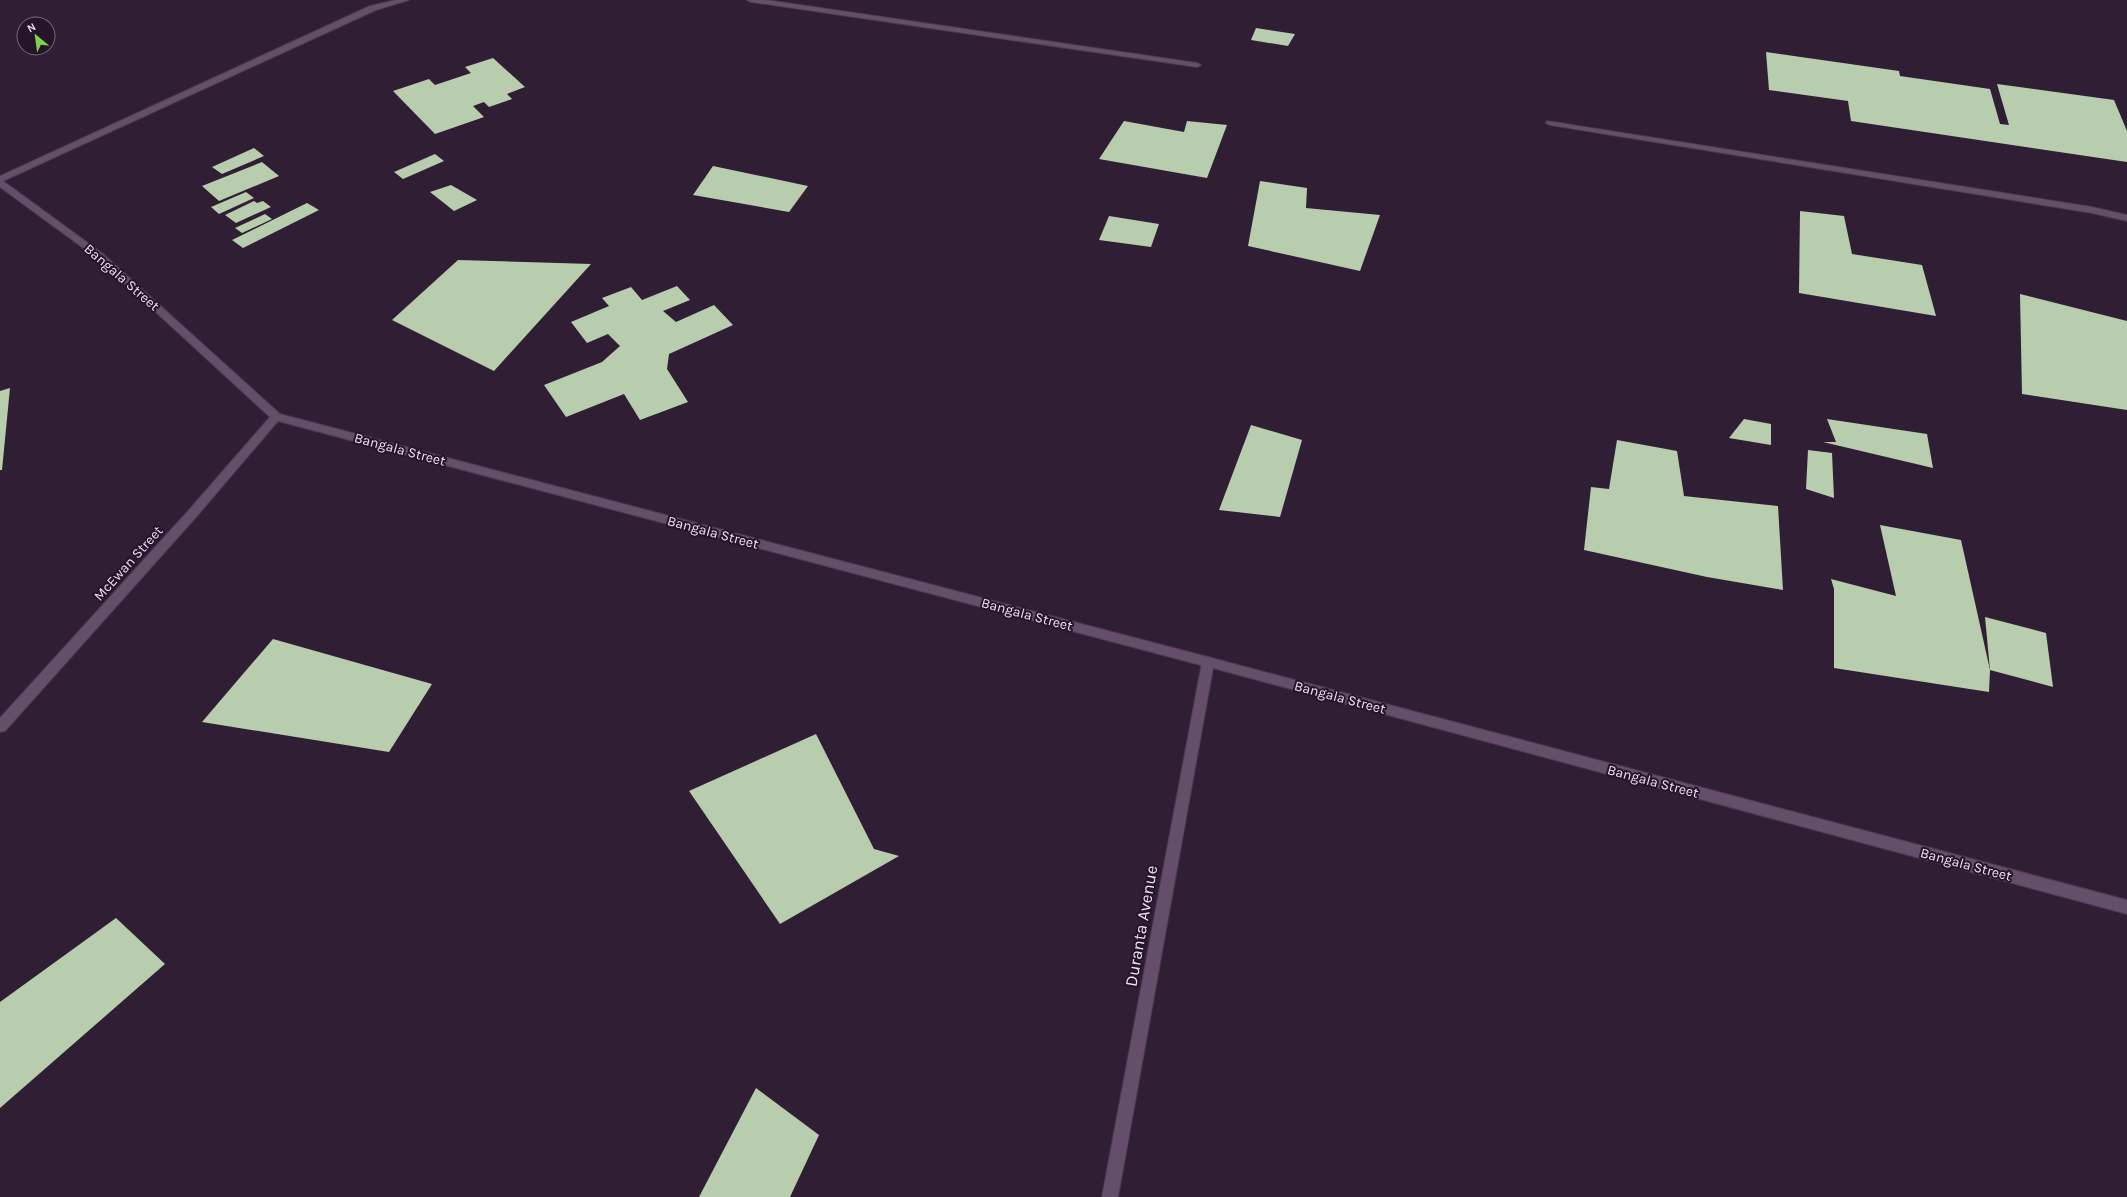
<svg xmlns="http://www.w3.org/2000/svg" width="2127" height="1197" viewBox="0 0 2127 1197" font-family="Karla,sans-serif">
	<style>
		.building { fill: #b8cdad }
		.lines { fill: none; stroke-linecap: round; stroke-linejoin: round }
		.service-casing { stroke: #4b394f; stroke-width: 2 }
		.minor-casing { stroke: #4b394f; stroke-width: 2 }
		.tertiary-casing { stroke: #4b394f; stroke-width: 2 }
		.service { fill: #644e6a; fill-rule: evenodd }
		.minor { fill: #644e6a; fill-rule: evenodd }
		.tertiary { fill: #644e6a; fill-rule: evenodd }
		.labels { text-anchor: middle; stroke-width: 4; stroke-linejoin: round; paint-order: stroke }
		.street-label { font-size: 14px; fill: #eee2f2; stroke: #26142b }
		.near-street-label { font-size: 17px; fill: #eee2f2; stroke: #26142b }
	</style>
	<rect width="100%" height="100%" fill="#301e35"/>
	<g class="building">
		<polygon points="1256,28 1295,34 1288,46 1251,40"/>
		<polygon points="1766,52 1899,71 1900,76 1990,89 2000,124 2009,125 1997,84 2114,100 2127,131 2127,162 1851,121 1848,101 1769,90"/>
		<polygon points="493,58 525,87 507,94 512,99 489,107 484,102 473,106 484,117 435,134 393,91 429,79 435,85 471,73 465,67"/>
		<polygon points="1124,121 1184,132 1187,121 1227,125 1207,178 1099,159"/>
		<polygon points="254,148 264,156 222,174 212,167"/>
		<polygon points="435,154 444,161 403,179 394,172"/>
		<polygon points="262,162 279,176 219,201 202,186"/>
		<polygon points="713,166 808,186 789,212 693,195"/>
		<polygon points="1260,181 1307,188 1306,208 1380,215 1360,271 1248,246"/>
		<polygon points="451,185 477,200 454,211 430,192"/>
		<polygon points="246,192 254,198 219,214 211,207"/>
		<polygon points="254,201 257,203 263,201 271,207 236,223 225,215"/>
		<polygon points="307,203 319,210 243,248 232,240"/>
		<polygon points="1800,211 1844,216 1852,254 1922,265 1936,316 1799,293"/>
		<polygon points="265,214 272,219 242,233 235,228"/>
		<polygon points="1109,216 1159,224 1151,247 1099,240"/>
		<polygon points="458,260 591,264 494,371 392,320"/>
		<polygon points="677,286 690,300 663,311 676,322 714,305 733,325 669,354 667,369 688,402 640,420 624,394 566,417 544,385 602,362 620,346 608,334 587,343 571,322 609,306 602,298 631,287 642,300"/>
		<polygon points="2020,294 2127,321 2127,410 2022,394"/>
		<polygon points="10,388 2,470 0,470 0,391"/>
		<polygon points="1744,419 1771,424 1771,445 1729,438"/>
		<polygon points="1827,419 1927,434 1933,468 1823,442 1836,442"/>
		<polygon points="1251,425 1302,440 1280,517 1219,510"/>
		<polygon points="1617,440 1677,451 1684,496 1778,506 1783,590 1707,577 1584,550 1591,487 1609,489"/>
		<polygon points="1808,450 1832,453 1834,498 1806,489"/>
		<polygon points="1880,525 1961,540 1990,670 1989,692 1834,668 1834,589 1831,579 1896,596"/>
		<polygon points="1985,617 2046,633 2053,687 1990,670"/>
		<polygon points="273,639 432,684 389,752 202,722"/>
		<polygon points="816,734 874,849 899,856 780,924 689,791"/>
		<polygon points="116,918 165,964 0,1108 0,1002"/>
		<polygon points="756,1088 819,1135 790,1197 699,1197"/>
	</g>
	<g class="lines">
		<g class="service-casing">
			<polygon id="service" points="1547,121 2092,207 2127,215 2127,221 2092,213 1550,125 1546,123"/>
		</g>
		<g class="minor-casing">
			<g id="minor">
				<polygon points="396,0 409,0 376,10 3,181 103,254 280,414 1208,657 1212,658 1214,662 1212,666 1208,667 278,421 197,516 5,731 0,732 0,718 189,510 270,417 97,258 0,187 0,176 370,6"/>
				<polygon points="747,0 766,0 1197,63 1201,65 1197,67 751,2"/>
			</g>
		</g>
		<g class="tertiary-casing">
			<polygon id="tertiary" points="1208,657 2127,900 2127,914 1213,668 1118,1197 1102,1197 1202,662 1204,658"/>
		</g>
		<use href="#service" class="service"/>
		<use href="#minor" class="minor"/>
		<use href="#tertiary" class="tertiary"/>
	</g>
	<g class="labels">
		<g class="street-label">
			<text transform="translate(122 277) rotate(41)" y="5">Bangala Street</text>
			<text transform="translate(400 449) rotate(15)" y="5">Bangala Street</text>
			<text transform="translate(713 532) rotate(15)" y="5">Bangala Street</text>
			<text transform="translate(128 563) rotate(-48)" y="5">McEwan Street</text>
			<text transform="translate(1027 614) rotate(15)" y="5">Bangala Street</text>
			<text transform="translate(1340 697) rotate(15)" y="5">Bangala Street</text>
			<text transform="translate(1653 781) rotate(15)" y="5">Bangala Street</text>
			<text transform="translate(1966 864) rotate(15)" y="5">Bangala Street</text>
		</g>
		<g class="near-street-label">
			<text transform="translate(1141 926) rotate(-80)" y="6">Duranta Avenue</text>
		</g>
	</g>
	<g transform="translate(36 36) rotate(331)"><circle r="19" fill="#26142b" stroke="#76667b"/>
	<path d="M0-3L7 15L0 10L-7 15Z" fill="#82d04f"/>
	<text y="-6" font-size="11" font-weight="bold" text-anchor="middle" fill="#eee2f2">N</text>
	</g>
</svg>
